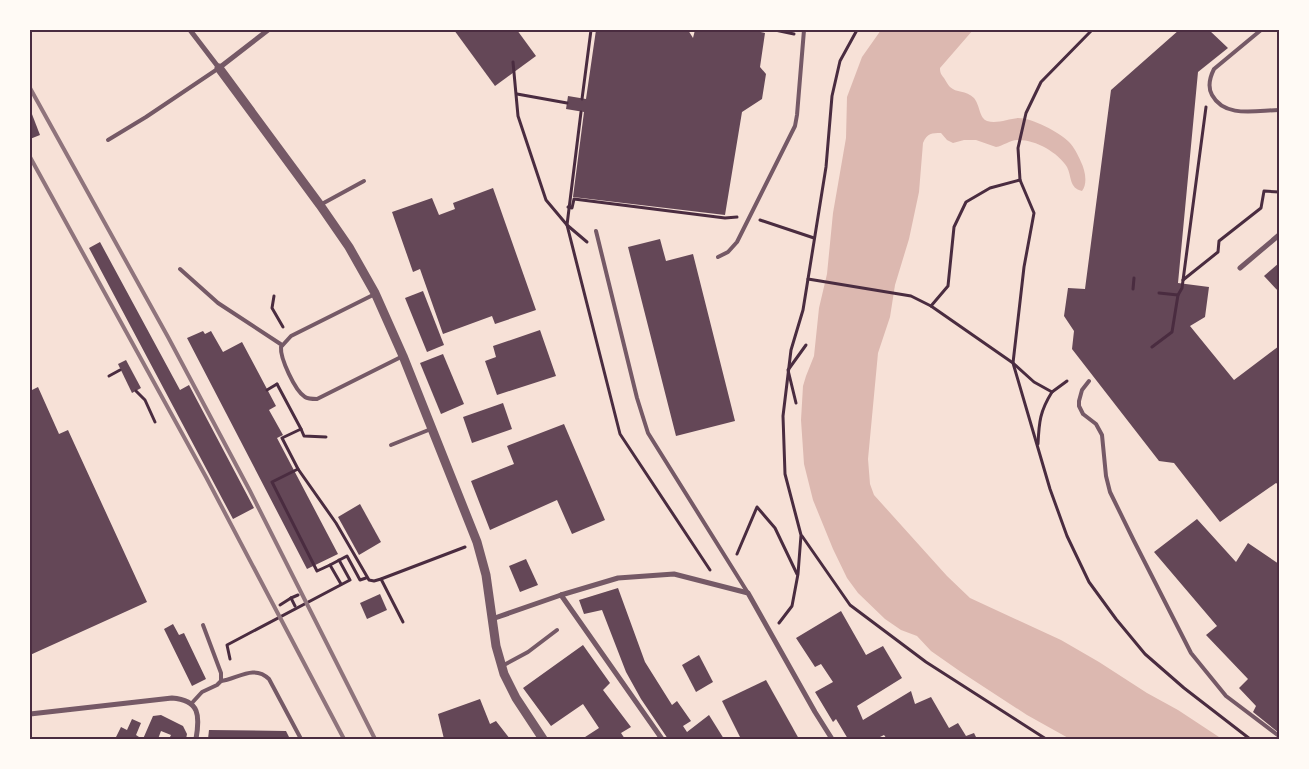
<svg xmlns="http://www.w3.org/2000/svg" width="1309" height="769" viewBox="0 0 1309 769" font-family="Lato,sans-serif">
	<style>
		.water { fill: #dcb8b0 }
		.building { fill: #644757 }
		.lines { fill: none; stroke-linecap: round; stroke-linejoin: round }
		.path { stroke: #4a2c40; stroke-width: 3 }
		.service { stroke: #755966; stroke-width: 4 }
		.minor { stroke: #755966; stroke-width: 5 }
		.tertiary { stroke: #755966; stroke-width: 9 }
		.rail { stroke: #8f747c; stroke-width: 4 }
		.neatline { fill: none; stroke: #4a2c40; stroke-width: 2 }
	</style>
	<rect width="100%" height="100%" fill="#f7e1d7"/>
	<path class="water" d="M881,30H973L940,68C940,73 941,74 944,78C946,81 948,85 950,87C956,93 966,90 974,98C980,105 979,118 987,121C997,124 1008,119 1018,118C1032,118 1059,132 1069,142C1074,147 1078,155 1081,162C1085,170 1088,183 1082,191C1069,188 1072,177 1067,167C1058,152 1034,139 1017,140C1010,140 1003,146 996,147L976,140H964L953,143L947,140L941,133C932,133 927,133 923,143L919,192L909,239L895,285L890,317L878,353L868,459L870,484L874,495L947,576L970,598L1061,640L1099,662L1147,693L1178,710L1222,739H1070L1027,715L961,672L931,651L917,636L901,630L885,619L858,593L847,578L833,549L813,500L804,464L801,420L803,386L806,376L814,356L819,308L827,274L833,213L846,138L847,97L862,57Z"/>
	<g class="building">
		<polygon points="454,30 517,30 536,56 495,86"/>
		<polygon points="596,30 688,30 693,38 695,30 752,30 765,33 760,67 766,74 762,99 742,112 725,215 573,197 584,112 566,109 568,96 586,99"/>
		<polygon points="1179,30 1209,30 1228,48 1198,72 1178,283 1209,287 1205,317 1190,326 1234,380 1279,346 1279,485 1276,483 1220,522 1174,463 1159,461 1072,349 1074,331 1064,316 1068,288 1085,289 1111,90"/>
		<polygon points="30,109 40,135 30,139"/>
		<polygon points="493,188 536,310 495,324 492,316 443,334 420,269 413,272 392,212 432,198 439,215 455,209 453,203"/>
		<polygon points="660,239 666,261 693,254 735,421 676,436 628,247"/>
		<polygon points="100,242 180,390 189,385 254,508 233,519 89,248"/>
		<polygon points="1279,263 1279,292 1264,276"/>
		<polygon points="423,291 444,345 427,352 405,298"/>
		<polygon points="540,330 556,376 497,395 485,361 496,357 493,346"/>
		<polygon points="203,331 205,334 211,331 223,352 242,342 276,406 269,410 283,435 277,438 338,554 307,569 187,338"/>
		<polygon points="443,354 464,404 441,414 420,363"/>
		<polygon points="126,360 141,388 132,393 118,364"/>
		<polygon points="38,387 59,434 68,430 147,602 30,655 30,391"/>
		<polygon points="503,403 512,429 472,443 463,417"/>
		<polygon points="564,424 605,520 572,534 557,500 490,530 471,481 514,464 507,446"/>
		<polygon points="360,504 381,542 359,555 338,517"/>
		<polygon points="1197,519 1236,562 1248,543 1279,564 1279,733 1253,712 1256,706 1239,688 1248,679 1206,635 1217,626 1154,552"/>
		<polygon points="526,559 538,585 520,592 509,566"/>
		<polygon points="618,588 645,662 672,705 677,701 691,721 683,726 687,732 709,715 724,739 668,739 641,699 626,672 602,610 584,614 579,600"/>
		<polygon points="380,594 387,610 367,619 360,603"/>
		<polygon points="841,611 866,655 883,646 902,678 857,706 863,720 911,691 915,704 931,697 949,728 958,723 966,736 974,733 977,739 887,739 884,735 876,739 848,739 836,719 833,722 815,692 833,682 821,664 815,667 796,638"/>
		<polygon points="173,624 179,635 184,633 206,679 192,686 164,629"/>
		<polygon points="583,645 610,683 603,690 631,727 621,733 625,739 582,739 599,728 583,704 551,726 523,688"/>
		<polygon points="699,655 713,682 696,692 682,665"/>
		<polygon points="766,680 799,739 741,739 722,701"/>
		<polygon points="480,699 490,724 496,721 510,739 444,739 438,714"/>
		<polygon points="161,715 183,726 187,734 186,739 169,739 171,735 161,731 158,739 143,739 153,716"/>
		<polygon points="132,719 141,723 136,735 139,737 138,739 115,739 121,727 127,730"/>
		<polygon points="209,730 286,731 290,739 208,739"/>
	</g>
	<g class="lines">
		<g class="path">
			<polyline points="775,30 794,34"/>
			<polyline points="857,30 840,61 832,96 826,167 808,279 911,296 931,306 1013,363 1050,489 1067,536 1089,582 1116,619 1145,654 1184,688 1250,739"/>
			<polyline points="513,62 518,116 546,200 567,225 587,242"/>
			<polyline points="517,94 567,103"/>
			<polyline points="582,99 591,30"/>
			<polyline points="581,112 567,225 620,434 710,570"/>
			<polyline points="568,207 572,208 574,199 725,218 737,217"/>
			<polyline points="760,220 814,238"/>
			<polyline points="1183,280 1218,252 1219,241 1261,208 1264,191 1279,192"/>
			<polyline points="1133,289 1134,278"/>
			<polyline points="1159,293 1178,295"/>
			<polyline points="274,296 272,308 283,327"/>
			<polyline points="931,306 948,286 954,227 966,202 990,188 1020,180"/>
			<polyline points="1152,347 1172,332 1178,295 1182,288 1206,107"/>
			<polyline points="109,376 120,370"/>
			<polyline points="277,384 301,429 282,438 298,469 336,523 369,580 374,581 381,579 465,547"/>
			<polyline points="267,390 277,384"/>
			<polyline points="136,391 145,400 155,422"/>
			<polyline points="1052,392 1067,381"/>
			<polyline points="796,403 788,370 806,345"/>
			<polyline points="301,429 304,436 326,437"/>
			<path d="M1038,444C1039,422 1040,411 1052,392L1034,382L1013,363L1024,267L1034,213L1020,180L1018,148L1026,113L1041,82L1092,30"/>
			<polyline points="298,469 272,482 317,571 330,565"/>
			<polyline points="802,536 850,605 926,662 1046,739"/>
			<polyline points="737,554 757,507 775,528 797,574"/>
			<polyline points="381,579 403,622"/>
			<polyline points="341,584 330,565 347,556 360,580 366,578"/>
			<polyline points="291,598 295,606"/>
			<polyline points="291,598 298,595"/>
			<polyline points="280,605 291,598"/>
			<polyline points="779,623 792,606 798,574 801,535 785,474 783,416 791,350 803,310 808,279"/>
			<polyline points="230,659 227,645 350,580 339,560"/>
		</g>
		<g class="service">
			<path d="M1261,30L1214,69C1210,77 1207,86 1212,95C1225,119 1258,110 1279,110"/>
			<polyline points="108,140 146,117 219,68"/>
			<polyline points="320,205 364,181"/>
			<polyline points="596,231 637,398 648,433 748,593"/>
			<polyline points="718,257 728,252 737,242 795,126 797,115 804,30"/>
			<polyline points="180,269 218,303 282,345"/>
			<path d="M375,294L291,336L281,347C280,358 295,391 305,397C308,399 312,399 317,399L403,356"/>
			<polyline points="1089,381 1082,390 1079,401 1079,406 1083,414 1096,424 1102,435 1106,476 1110,492 1134,541 1191,653 1226,696 1279,736"/>
			<polyline points="391,445 431,429"/>
			<polyline points="502,666 528,652 557,630"/>
			<path d="M221,681C237,679 254,664 269,679L301,739"/>
			<polyline points="191,704 202,692 217,685 221,681 221,673 203,625"/>
		</g>
		<g class="minor">
			<polyline points="190,30 219,68 268,30"/>
			<polyline points="1240,268 1279,235"/>
			<polyline points="561,595 662,739"/>
			<polyline points="492,619 561,595 618,578 674,574 748,593 815,712 832,739"/>
			<path d="M30,714L172,698C200,700 200,716 196,739"/>
		</g>
		<polyline class="tertiary" points="219,68 320,205 349,247 375,293 403,356 477,542 486,575 496,646 504,674 516,698 543,739"/>
		<g class="rail">
			<polyline points="30,88 168,337 250,491 375,739"/>
			<polyline points="30,157 206,477 344,739"/>
		</g>
	</g>
	<rect width="1309" height="769" fill="none" stroke="#fffaf5" stroke-width="62"/>
	<rect x="31" y="31" width="1247" height="707" class="neatline"/>
</svg>
